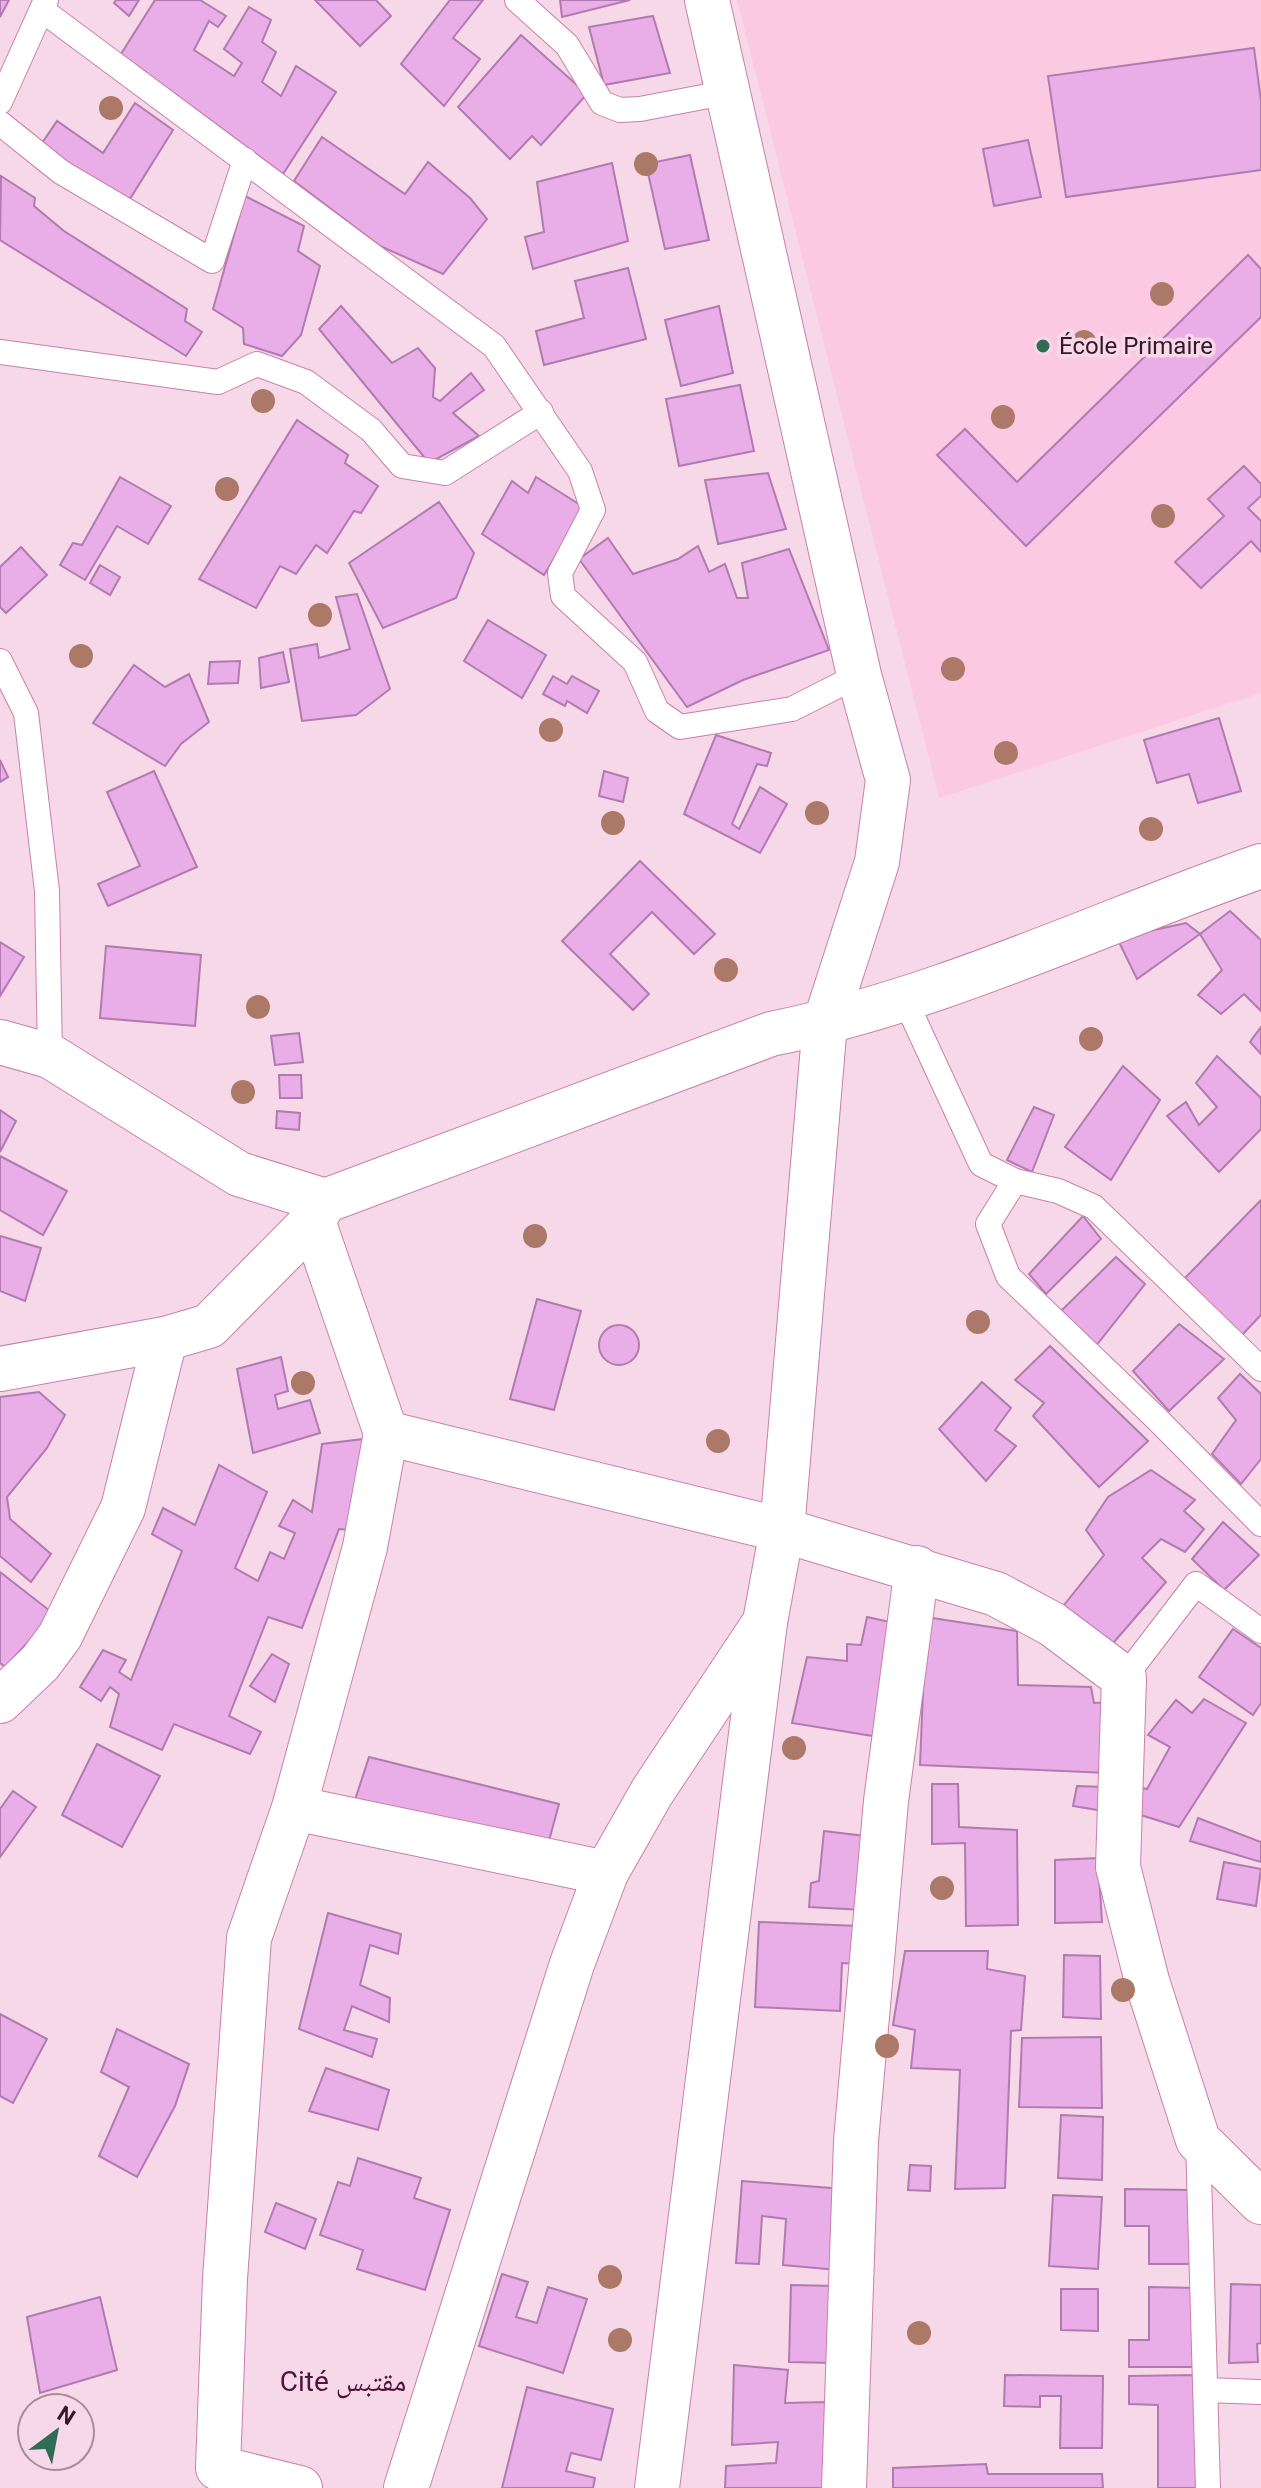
<svg xmlns="http://www.w3.org/2000/svg" width="1261" height="2488" viewBox="0 0 1261 2488" font-family="Roboto,'Noto Naskh Arabic',sans-serif">
	<style>
		.built { fill: #fbc9e2 }
		.building { fill: #e9ade8; stroke: #b17bb1; stroke-width: 2 }
		.lines { fill: none; stroke-linecap: round; stroke-linejoin: round }
		.service-casing { stroke: #c881a7; stroke-width: 26 }
		.minor-casing { stroke: #c881a7; stroke-width: 46 }
		.tertiary-casing { stroke: #c881a7; stroke-width: 46 }
		.service { stroke: #fff; stroke-width: 24 }
		.minor { stroke: #fff; stroke-width: 44 }
		.tertiary { stroke: #fff; stroke-width: 44 }
		.tree { fill: #ac7968 }
		.poi-dot { fill: #316c56; stroke: #f7d8e8; stroke-width: 3 }
		.labels { text-anchor: middle; stroke-width: 7; stroke-linejoin: round; paint-order: stroke }
		.poi-label { font-size: 24px; fill: #341828; stroke: #f7d8e8; text-anchor: start }
		.quarter-label { font-size: 28px; fill: #4f1438; stroke: #f7d8e8 }
	</style>
	<rect width="100%" height="100%" fill="#f7d8e8"/>
	<polygon class="built" points="737,0 1261,0 1261,693 939,798"/>
	<g class="building">
		<polygon points="0,0 9,0 0,17"/>
		<polygon points="116,0 139,0 129,16 114,3"/>
		<polygon points="155,0 200,0 226,16 218,27 209,21 194,50 234,76 242,63 224,49 249,7 271,20 262,42 276,52 262,82 281,96 296,66 336,92 283,174 121,54"/>
		<polygon points="315,0 376,0 391,16 360,46"/>
		<polygon points="450,0 483,0 453,38 480,59 444,106 401,64"/>
		<polygon points="560,0 630,0 562,17"/>
		<polygon points="653,16 670,73 604,85 589,27"/>
		<polygon points="521,35 587,94 541,145 532,136 510,159 458,107"/>
		<polygon points="1254,48 1261,101 1261,170 1066,197 1048,76"/>
		<polygon points="135,103 173,130 128,202 40,146 57,121 103,153"/>
		<polygon points="322,137 405,194 428,162 470,198 487,219 443,274 380,246 294,181"/>
		<polygon points="1028,140 1041,197 994,206 983,149"/>
		<polygon points="690,155 709,240 665,249 646,164"/>
		<polygon points="612,163 628,241 533,269 525,237 544,232 537,182"/>
		<polygon points="1,176 35,198 34,206 64,231 187,309 185,321 202,332 186,356 0,240"/>
		<polygon points="245,196 304,226 298,251 320,266 301,335 282,356 244,344 243,328 213,309"/>
		<polygon points="1248,255 1261,269 1261,317 1026,546 937,455 965,429 1017,482"/>
		<polygon points="628,268 646,339 544,365 536,331 584,318 575,281"/>
		<polygon points="341,306 392,363 418,348 435,368 433,397 440,401 471,373 484,390 453,413 479,436 429,463 319,329"/>
		<polygon points="719,306 733,373 681,386 665,320"/>
		<polygon points="740,385 754,451 679,466 666,399"/>
		<polygon points="297,420 348,455 345,463 378,486 361,513 354,511 327,553 316,545 296,574 280,566 256,608 199,579"/>
		<polygon points="1244,466 1261,484 1261,496 1248,508 1261,521 1261,552 1251,541 1201,588 1175,562 1224,516 1208,499"/>
		<polygon points="768,473 786,529 718,544 705,480"/>
		<polygon points="120,477 171,506 148,544 117,526 85,580 60,565 73,543 82,545"/>
		<polygon points="536,477 585,508 544,575 482,534 512,481 528,493"/>
		<polygon points="439,502 474,553 456,598 383,628 349,563"/>
		<polygon points="608,538 633,574 678,559 698,546 709,572 725,564 737,598 748,598 742,563 789,549 829,650 743,680 687,707 579,559"/>
		<polygon points="21,547 47,575 6,613 0,607 0,567"/>
		<polygon points="100,565 120,577 110,595 90,583"/>
		<polygon points="357,594 390,689 356,715 302,721 290,649 317,644 319,658 350,649 336,597"/>
		<polygon points="488,620 546,655 522,698 464,661"/>
		<polygon points="283,652 289,682 261,688 259,658"/>
		<polygon points="240,661 238,683 208,684 210,662"/>
		<polygon points="134,665 165,687 189,674 209,722 181,744 165,766 93,723"/>
		<polygon points="553,676 567,684 572,676 599,691 587,713 567,701 565,706 543,694"/>
		<polygon points="1219,718 1241,791 1198,803 1189,774 1157,783 1144,740"/>
		<polygon points="716,735 771,753 767,766 757,764 732,824 739,829 760,787 787,804 760,853 684,814"/>
		<polygon points="0,760 8,777 0,782"/>
		<polygon points="154,771 197,867 108,906 98,884 140,866 107,792"/>
		<polygon points="604,771 628,778 623,802 599,796"/>
		<polygon points="640,861 715,934 694,954 652,912 610,954 649,994 633,1010 562,941"/>
		<polygon points="1230,911 1261,940 1261,1011 1244,994 1221,1014 1198,995 1222,970 1200,934"/>
		<polygon points="1186,923 1200,934 1137,979 1117,938"/>
		<polygon points="0,942 24,957 0,996"/>
		<polygon points="106,946 201,955 195,1026 100,1018"/>
		<polygon points="1261,1027 1261,1054 1250,1042"/>
		<polygon points="299,1033 303,1062 275,1065 271,1036"/>
		<polygon points="1217,1056 1261,1098 1261,1129 1219,1172 1167,1116 1186,1102 1199,1125 1217,1107 1196,1083"/>
		<polygon points="1123,1066 1160,1100 1111,1180 1065,1147"/>
		<polygon points="279,1075 301,1075 302,1098 280,1098"/>
		<polygon points="1034,1107 1054,1115 1032,1172 1007,1160"/>
		<polygon points="0,1110 16,1121 0,1152"/>
		<polygon points="277,1111 300,1113 299,1130 276,1128"/>
		<polygon points="0,1156 67,1191 43,1235 0,1210"/>
		<polygon points="1261,1200 1261,1315 1240,1337 1185,1278"/>
		<polygon points="1083,1216 1101,1239 1046,1294 1029,1274"/>
		<polygon points="0,1236 41,1248 25,1301 0,1291"/>
		<polygon points="1116,1257 1145,1284 1095,1347 1060,1312"/>
		<polygon points="537,1299 581,1311 554,1410 510,1399"/>
		<polygon points="1179,1324 1224,1359 1169,1411 1133,1371"/>
		<circle cx="619" cy="1345" r="20"/>
		<polygon points="1050,1346 1148,1441 1099,1487 1033,1416 1044,1403 1015,1380"/>
		<polygon points="281,1357 288,1391 275,1395 278,1409 310,1400 320,1433 253,1453 237,1369"/>
		<polygon points="1240,1374 1261,1394 1261,1459 1241,1484 1212,1454 1236,1420 1218,1398"/>
		<polygon points="982,1382 1011,1408 995,1430 1016,1446 986,1481 939,1429"/>
		<polygon points="39,1392 65,1415 47,1448 7,1497 10,1519 51,1554 31,1582 0,1556 0,1397"/>
		<polygon points="364,1439 351,1530 339,1529 302,1628 268,1617 229,1716 261,1732 250,1754 174,1724 162,1750 110,1727 119,1694 110,1687 101,1701 80,1687 103,1650 126,1660 119,1672 131,1680 182,1551 152,1534 163,1508 195,1525 219,1465 267,1492 235,1568 258,1581 270,1552 284,1559 295,1533 279,1526 293,1500 312,1512 322,1444"/>
		<polygon points="1151,1470 1195,1500 1184,1511 1204,1529 1185,1552 1161,1539 1142,1558 1166,1582 1108,1649 1060,1610 1104,1555 1086,1530 1108,1497"/>
		<polygon points="1223,1522 1259,1555 1224,1590 1192,1559"/>
		<polygon points="0,1572 54,1614 5,1667 0,1663"/>
		<polygon points="867,1617 890,1622 879,1737 792,1723 807,1657 847,1661 847,1644 861,1645"/>
		<polygon points="926,1617 1017,1631 1018,1685 1091,1687 1094,1703 1111,1702 1108,1773 920,1765"/>
		<polygon points="1233,1629 1261,1648 1261,1703 1253,1715 1199,1677"/>
		<polygon points="272,1654 289,1664 275,1702 250,1686"/>
		<polygon points="1204,1699 1246,1723 1179,1827 1131,1812 1133,1786 1147,1789 1170,1747 1148,1735 1176,1700 1192,1713"/>
		<polygon points="97,1744 160,1776 122,1847 62,1815"/>
		<polygon points="369,1757 559,1804 547,1848 354,1803"/>
		<polygon points="932,1784 958,1784 959,1827 1017,1830 1018,1925 966,1926 965,1843 932,1844"/>
		<polygon points="1077,1786 1104,1787 1103,1811 1073,1806"/>
		<polygon points="13,1791 36,1807 0,1857 0,1809"/>
		<polygon points="1198,1818 1261,1842 1261,1862 1190,1841"/>
		<polygon points="824,1831 865,1836 863,1910 809,1907 811,1883 819,1881"/>
		<polygon points="1098,1858 1102,1922 1055,1923 1055,1860"/>
		<polygon points="1224,1862 1261,1869 1256,1906 1217,1899"/>
		<polygon points="328,1913 401,1934 398,1954 370,1945 360,1985 390,1998 389,2022 352,2006 344,2030 377,2039 372,2057 299,2029"/>
		<polygon points="759,1922 858,1926 856,1964 842,1963 840,2011 755,2007"/>
		<polygon points="905,1951 988,1951 987,1969 1025,1976 1021,2030 1011,2031 1005,2188 955,2189 960,2070 911,2068 915,2030 893,2025"/>
		<polygon points="1064,1955 1100,1956 1101,2019 1063,2017"/>
		<polygon points="0,2014 47,2039 13,2103 0,2096"/>
		<polygon points="117,2029 189,2064 175,2106 137,2177 99,2156 129,2087 101,2072"/>
		<polygon points="1101,2037 1102,2108 1019,2107 1022,2038"/>
		<polygon points="326,2068 389,2090 378,2130 309,2111"/>
		<polygon points="1061,2115 1103,2117 1102,2180 1058,2178"/>
		<polygon points="358,2158 421,2178 414,2198 450,2210 425,2290 357,2269 363,2250 320,2235 338,2182 350,2186"/>
		<polygon points="910,2165 931,2166 930,2191 908,2190"/>
		<polygon points="742,2181 843,2189 837,2270 783,2265 786,2219 762,2216 759,2264 736,2263"/>
		<polygon points="1125,2189 1191,2190 1191,2264 1149,2264 1149,2226 1125,2226"/>
		<polygon points="1053,2195 1102,2197 1098,2269 1049,2266"/>
		<polygon points="276,2203 316,2219 305,2249 265,2232"/>
		<polygon points="502,2274 528,2282 516,2317 537,2323 548,2287 587,2299 563,2373 479,2346"/>
		<polygon points="1231,2284 1261,2285 1261,2343 1257,2344 1258,2362 1229,2363"/>
		<polygon points="791,2285 836,2286 834,2363 789,2362"/>
		<polygon points="1149,2287 1197,2288 1196,2367 1129,2367 1129,2340 1149,2340"/>
		<polygon points="1061,2289 1098,2289 1098,2331 1061,2330"/>
		<polygon points="100,2297 117,2370 40,2393 27,2317"/>
		<polygon points="734,2365 788,2370 785,2403 827,2402 825,2488 725,2488 726,2466 776,2463 778,2442 732,2445"/>
		<polygon points="1005,2375 1103,2376 1102,2448 1060,2448 1061,2396 1040,2396 1040,2407 1004,2406"/>
		<polygon points="1198,2375 1198,2488 1158,2488 1158,2405 1129,2404 1129,2376"/>
		<polygon points="527,2387 613,2409 601,2460 571,2453 566,2471 595,2478 593,2488 502,2488"/>
		<polygon points="986,2464 988,2474 1102,2474 1103,2488 893,2488 893,2468"/>
	</g>
	<g class="lines">
		<g class="service-casing">
			<g id="service">
				<polyline points="517,0 567,45 602,103 620,110 640,109 729,92"/>
				<polyline points="42,10 494,346 580,471 593,510 560,573 563,596 635,662 657,711 680,727 792,709 859,675"/>
				<polyline points="0,102 46,0"/>
				<polyline points="0,123 61,172 212,261 245,160"/>
				<polyline points="0,352 218,382 257,364 306,382 371,430 402,466 445,473 541,412"/>
				<polyline points="0,661 26,713 47,891 50,1056"/>
				<polyline points="905,1000 981,1164 1015,1181 1058,1191 1094,1207 1261,1369"/>
				<polyline points="1015,1181 988,1224 1008,1276 1156,1418 1261,1524"/>
				<polyline points="1124,1678 1196,1584 1261,1631"/>
				<polyline points="1198,2140 1208,2488"/>
				<polyline points="1205,2390 1261,2392"/>
			</g>
		</g>
		<g class="minor-casing">
			<g id="minor">
				<polyline points="0,1042 50,1056 239,1174 325,1201"/>
				<path d="M0,1369L165,1339L209,1326L313,1221L325,1201L771,1034C941,1000 1098,923 1261,866"/>
				<polyline points="386,1433 782,1530 996,1594 1052,1624 1124,1678 1118,1867 1147,1981 1198,2140 1261,2202"/>
				<polyline points="0,1701 40,1663 60,1636 123,1508 165,1339"/>
				<polyline points="294,1808 606,1873"/>
				<polyline points="300,2488 218,2468 225,2279 249,1938 294,1808 365,1547 386,1433 313,1221"/>
				<polyline points="406,2488 572,1964 606,1873 652,1792 765,1622"/>
				<polyline points="844,2488 856,2141 886,1801 917,1568"/>
			</g>
		</g>
		<g class="tertiary-casing">
			<polyline id="tertiary" points="657,2488 765,1622 782,1530 825,1023 877,862 888,780 859,675 707,0"/>
		</g>
		<use href="#service" class="service"/>
		<use href="#minor" class="minor"/>
		<use href="#tertiary" class="tertiary"/>
	</g>
	<g class="tree">
		<circle cx="111" cy="108" r="12"/>
		<circle cx="646" cy="164" r="12"/>
		<circle cx="1162" cy="294" r="12"/>
		<circle cx="1084" cy="342" r="12"/>
		<circle cx="263" cy="401" r="12"/>
		<circle cx="1003" cy="417" r="12"/>
		<circle cx="227" cy="489" r="12"/>
		<circle cx="1163" cy="516" r="12"/>
		<circle cx="320" cy="615" r="12"/>
		<circle cx="81" cy="656" r="12"/>
		<circle cx="953" cy="669" r="12"/>
		<circle cx="551" cy="730" r="12"/>
		<circle cx="1006" cy="753" r="12"/>
		<circle cx="817" cy="813" r="12"/>
		<circle cx="613" cy="823" r="12"/>
		<circle cx="1151" cy="829" r="12"/>
		<circle cx="726" cy="970" r="12"/>
		<circle cx="258" cy="1007" r="12"/>
		<circle cx="1091" cy="1039" r="12"/>
		<circle cx="243" cy="1092" r="12"/>
		<circle cx="535" cy="1236" r="12"/>
		<circle cx="978" cy="1322" r="12"/>
		<circle cx="303" cy="1383" r="12"/>
		<circle cx="718" cy="1441" r="12"/>
		<circle cx="794" cy="1748" r="12"/>
		<circle cx="942" cy="1888" r="12"/>
		<circle cx="1123" cy="1990" r="12"/>
		<circle cx="887" cy="2046" r="12"/>
		<circle cx="610" cy="2277" r="12"/>
		<circle cx="919" cy="2333" r="12"/>
		<circle cx="620" cy="2340" r="12"/>
	</g>
	<circle class="poi-dot" cx="1043" cy="346" r="8"/>
	<g class="labels">
		<g class="poi-label">
			<text x="1059" y="354">École Primaire</text>
		</g>
		<g class="quarter-label">
			<text x="343" y="2391">Cité مقتبس</text>
		</g>
	</g>
	<g transform="translate(56 2432) rotate(32)"><circle r="38" fill="#f7d8e8" stroke="#a98b9b" stroke-width="2"/>
	<path d="M0-6L14 30L0 20L-14 30Z" fill="#316c56"/>
	<text y="-12" font-size="22" font-weight="bold" text-anchor="middle" fill="#341828">N</text>
	</g>
</svg>
